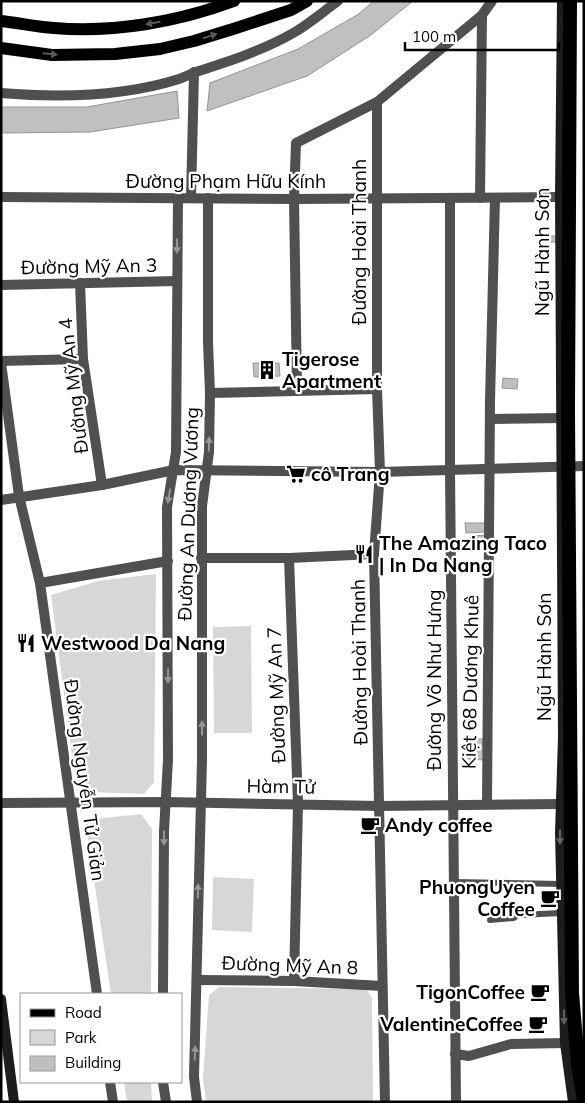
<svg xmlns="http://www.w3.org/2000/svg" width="585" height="1103" viewBox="0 0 585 1103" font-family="Mulish,sans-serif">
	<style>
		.green { fill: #d7d7d7 }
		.building { fill: #c0c0c0; stroke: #949494 }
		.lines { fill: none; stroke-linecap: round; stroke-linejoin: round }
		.service { stroke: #505050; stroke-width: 6 }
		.minor { stroke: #505050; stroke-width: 10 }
		.tertiary { stroke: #505050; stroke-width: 10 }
		.secondary { stroke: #1d1d1d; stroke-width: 10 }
		.primary { stroke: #000; stroke-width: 12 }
		.trunk { stroke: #000; stroke-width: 14 }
		.oneway { fill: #595959 }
		.oneway2 { fill: #969696 }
		.oneway3 { fill: #616161 }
		.labels { text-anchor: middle; stroke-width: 4.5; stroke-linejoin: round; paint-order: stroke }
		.street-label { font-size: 19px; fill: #000; stroke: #fff }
		.poi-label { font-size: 19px; font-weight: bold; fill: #000; stroke: #fff; text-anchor: start }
	</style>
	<rect width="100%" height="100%" fill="#fff"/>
	<g class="green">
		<polygon points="156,574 154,782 144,794 89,792 76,786 51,595 98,581"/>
		<polygon points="251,626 252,733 214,733 213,627"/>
		<polygon points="141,814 152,829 151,994 111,994 85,820"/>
		<polygon points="213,877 254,879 252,932 212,930"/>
		<polygon points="219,987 366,989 372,998 373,1102 206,1102 203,1078 209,995"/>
		<polygon points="124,1082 151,1082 152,1102 127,1102"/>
	</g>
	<g class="building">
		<polygon points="374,1 413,1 371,35 307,76 207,111 210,83 298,49 357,15"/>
		<polygon points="177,91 179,118 90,132 1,133 1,107 87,107"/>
		<rect x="539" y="236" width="17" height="6"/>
		<polygon points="253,363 279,363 280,376 254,377"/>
		<polygon points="503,378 518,379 517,389 502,388"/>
		<polygon points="465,523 485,523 485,532 466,533"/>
		<polygon points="486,535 487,546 472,546 472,536"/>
		<polygon points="467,739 483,739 482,748 467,747"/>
		<polygon points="468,749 485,749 484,760 468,759"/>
	</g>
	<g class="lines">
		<g class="service">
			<polyline points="454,882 561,884"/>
			<polyline points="490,920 514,918 517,915 562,913"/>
		</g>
		<g class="minor">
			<path d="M1,93C60,98 122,97 179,79C185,77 190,74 196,72C230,61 264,50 295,32C310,23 324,11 338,1"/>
			<polyline points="377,102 377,389 380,472 374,554 385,1102"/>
			<polyline points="1,197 294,199 560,197"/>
			<polyline points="191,198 194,72"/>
			<polyline points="450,198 450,471 456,1102"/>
			<polyline points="480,198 482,15"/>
			<polyline points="80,283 83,359 102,485"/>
			<polyline points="1,285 177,281"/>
			<polyline points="1,361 83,359"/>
			<polyline points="1,363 19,496 40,583 97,994"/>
			<polyline points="297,390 294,199 296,143 377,102 482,15 492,1"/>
			<polyline points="210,393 377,389"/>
			<polyline points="490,419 561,418"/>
			<polyline points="201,558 289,558 374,554"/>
			<polyline points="289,558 298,804 294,981"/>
			<polyline points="40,583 168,561"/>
			<polyline points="1,803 166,802 380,806 561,804"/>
			<polyline points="487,804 490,401 495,198"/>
			<polyline points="197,980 294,981 382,986"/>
			<polyline points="163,994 164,831 168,760 167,507 176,452 178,198"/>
			<polyline points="455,1054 469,1056 511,1044 565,1043"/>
			<polyline points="110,1082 113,1102"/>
			<polyline points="163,1082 166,1102"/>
			<polyline points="197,1102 194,1077 202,760 202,506 209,452 210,393 208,342 208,198"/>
		</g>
		<polyline class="tertiary" points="1,500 102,485 174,470 380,472 584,466"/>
		<g class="secondary">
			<polyline points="562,1 560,197 563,737 560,833 565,1043 573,1102"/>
			<polyline points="1,999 14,1102"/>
		</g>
		<g class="primary">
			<path d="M1,21C19,23 37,27 54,28C113,33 178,22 234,1"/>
			<polyline points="1,48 52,55 115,54 160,49 194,41 233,29 291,10 307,1"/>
		</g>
		<polyline class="trunk" points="570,1 568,411 572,993 578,1064 584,1101"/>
	</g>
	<defs><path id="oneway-solid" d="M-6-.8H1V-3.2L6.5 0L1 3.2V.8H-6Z" transform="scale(1.25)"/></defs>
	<g class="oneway">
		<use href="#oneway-solid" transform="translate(153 23) rotate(170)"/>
		<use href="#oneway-solid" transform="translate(210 36) rotate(-18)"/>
		<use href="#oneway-solid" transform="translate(50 54) rotate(5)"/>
	</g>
	<g class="oneway2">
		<use href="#oneway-solid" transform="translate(177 246) rotate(90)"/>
		<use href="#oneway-solid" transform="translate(209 444) rotate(-89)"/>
		<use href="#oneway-solid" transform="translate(169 496) rotate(100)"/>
		<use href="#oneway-solid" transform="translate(168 676) rotate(90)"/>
		<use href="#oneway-solid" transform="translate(202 728) rotate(-90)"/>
		<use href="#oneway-solid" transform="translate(164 838) rotate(91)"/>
		<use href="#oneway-solid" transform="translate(198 891) rotate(-89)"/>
		<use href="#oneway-solid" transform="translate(195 1053) rotate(-88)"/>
	</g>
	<g class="oneway3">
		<use href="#oneway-solid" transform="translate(560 837) rotate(90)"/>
		<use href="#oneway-solid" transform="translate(564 1017) rotate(89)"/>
	</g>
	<defs>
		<g id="building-bare" transform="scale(1.5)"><path d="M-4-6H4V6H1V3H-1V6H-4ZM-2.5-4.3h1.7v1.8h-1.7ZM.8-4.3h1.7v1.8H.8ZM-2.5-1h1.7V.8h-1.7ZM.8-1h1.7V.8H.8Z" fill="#000" stroke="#fff" stroke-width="2.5" paint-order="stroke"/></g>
		<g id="supermarket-bare" transform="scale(1.5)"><path d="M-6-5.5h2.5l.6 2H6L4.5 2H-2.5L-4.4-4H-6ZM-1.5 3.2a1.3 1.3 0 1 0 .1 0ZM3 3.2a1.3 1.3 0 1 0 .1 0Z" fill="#000" stroke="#fff" stroke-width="2.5" paint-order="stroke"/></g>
		<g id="restaurant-bare" transform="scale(1.5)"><path d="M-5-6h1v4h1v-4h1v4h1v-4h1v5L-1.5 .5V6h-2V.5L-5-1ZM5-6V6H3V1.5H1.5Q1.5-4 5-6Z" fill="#000" stroke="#fff" stroke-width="2.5" paint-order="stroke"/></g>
		<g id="cafe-bare" transform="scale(1.5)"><path d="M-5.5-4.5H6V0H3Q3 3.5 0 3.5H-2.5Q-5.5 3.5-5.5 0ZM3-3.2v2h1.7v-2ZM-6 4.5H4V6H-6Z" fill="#000" stroke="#fff" stroke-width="2.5" paint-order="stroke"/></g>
	</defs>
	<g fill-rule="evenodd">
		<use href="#building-bare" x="267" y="370"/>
		<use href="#supermarket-bare" x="296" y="474"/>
		<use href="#restaurant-bare" x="364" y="554"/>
		<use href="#restaurant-bare" x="26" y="643"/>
		<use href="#cafe-bare" x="370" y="825"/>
		<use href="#cafe-bare" x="550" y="898"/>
		<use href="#cafe-bare" x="540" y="992"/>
		<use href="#cafe-bare" x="538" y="1024"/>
	</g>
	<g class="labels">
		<g class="street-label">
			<text x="226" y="188">Đường Phạm Hữu Kính</text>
			<text transform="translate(359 242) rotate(-90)" y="7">Đường Hoài Thanh</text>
			<text transform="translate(542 252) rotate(-90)" y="7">Ngũ Hành Sơn</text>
			<text transform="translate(89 266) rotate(-1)" y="7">Đường Mỹ An 3</text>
			<text transform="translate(73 386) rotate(-97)" y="7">Đường Mỹ An 4</text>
			<text transform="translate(188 514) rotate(-88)" y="7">Đường An Dương Vương</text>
			<text transform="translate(544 657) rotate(-90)" y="7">Ngũ Hành Sơn</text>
			<text transform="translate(359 662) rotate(-91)" y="7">Đường Hoài Thanh</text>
			<text transform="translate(434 680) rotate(-90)" y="7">Đường Võ Như Hưng</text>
			<text transform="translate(470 682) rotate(-89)" y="7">Kiệt 68 Dương Khuê</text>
			<text transform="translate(276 695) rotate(-92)" y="7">Đường Mỹ An 7</text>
			<text transform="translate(85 780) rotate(82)" y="7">Đường Nguyễn Tử Giản</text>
			<text transform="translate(281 786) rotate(1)" y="7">Hàm Tử</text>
			<text transform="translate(290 965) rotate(2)" y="7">Đường Mỹ An 8</text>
		</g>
		<g class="poi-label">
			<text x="282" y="366">Tigerose<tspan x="282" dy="22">Apartment</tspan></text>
			<text x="311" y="481">cô Trang</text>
			<text x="379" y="550">The Amazing Taco<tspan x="379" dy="22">| In Da Nang</tspan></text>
			<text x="41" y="650">Westwood Da Nang</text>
			<text x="385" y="832">Andy coffee</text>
			<text x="535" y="894" text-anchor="end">PhuongUyen<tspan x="535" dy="22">Coffee</tspan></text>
			<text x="525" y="999" text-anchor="end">TigonCoffee</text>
			<text x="523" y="1031" text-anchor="end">ValentineCoffee</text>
		</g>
	</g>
	<rect width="585" height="1103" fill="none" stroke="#000000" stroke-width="5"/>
	<rect x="20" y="993" width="162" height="90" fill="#ffffff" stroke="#999999"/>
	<rect x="30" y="1009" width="25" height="8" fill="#000000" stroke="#999999"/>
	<text x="65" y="1018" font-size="15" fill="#000000">Road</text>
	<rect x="30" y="1030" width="25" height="15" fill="#d7d7d7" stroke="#999999"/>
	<text x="65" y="1043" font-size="15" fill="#000000">Park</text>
	<rect x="30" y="1056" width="25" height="15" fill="#c0c0c0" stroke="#999999"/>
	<text x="65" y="1068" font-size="15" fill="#000000">Building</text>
	<path d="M405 42v8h154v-8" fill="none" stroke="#000000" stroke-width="2.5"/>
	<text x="412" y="42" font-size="15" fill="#000000" stroke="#ffffff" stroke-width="4" paint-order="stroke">100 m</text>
</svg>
